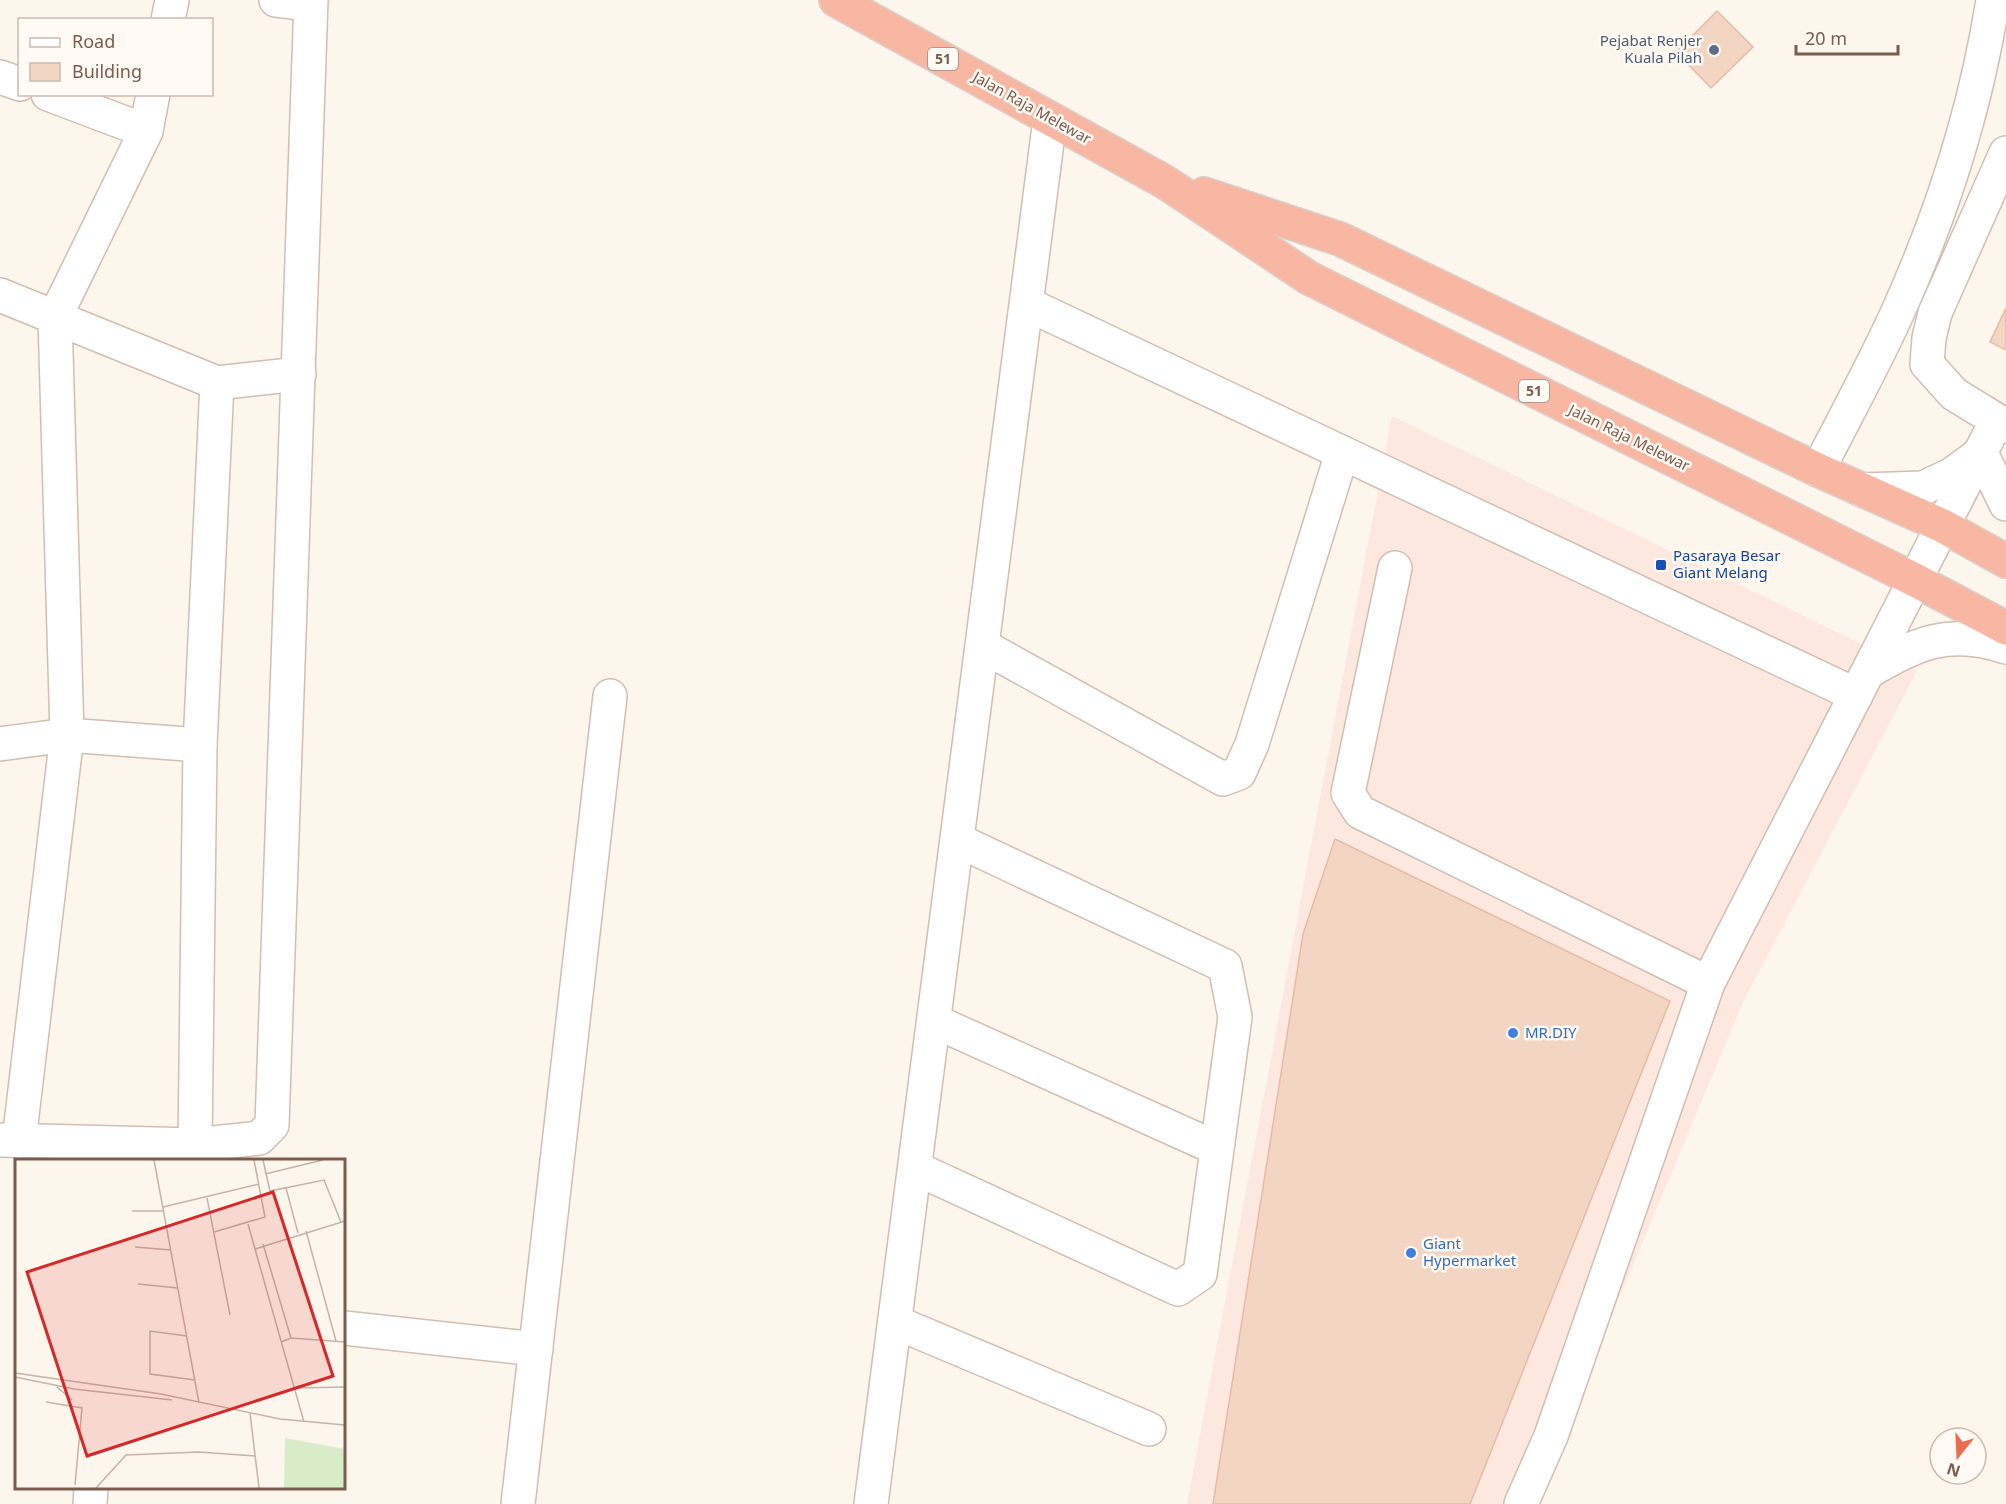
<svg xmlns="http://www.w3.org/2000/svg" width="2006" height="1504" viewBox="0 0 2006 1504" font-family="'Noto Sans',sans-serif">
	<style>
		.commercial { fill: #fde8e0 }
		.building { fill: #f3d5c3; stroke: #e6bba3; stroke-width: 1.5 }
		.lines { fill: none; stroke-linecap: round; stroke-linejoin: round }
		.minor-casing { stroke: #d1beb0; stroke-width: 36 }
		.highway-casing { stroke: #dad1cd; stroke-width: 36 }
		.minor { stroke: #fff; stroke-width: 33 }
		.highway { stroke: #f7b7a3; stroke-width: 33 }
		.service-dot { fill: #5c6f8a; stroke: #fffaf3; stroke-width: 2 }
		.transit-dot { fill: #1a4fb4; stroke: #fffaf3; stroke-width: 2 }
		.shop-dot { fill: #3f7fe0; stroke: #fffaf3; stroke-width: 2 }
		.labels { text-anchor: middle; stroke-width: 5; stroke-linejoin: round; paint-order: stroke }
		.shield { fill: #fffaf3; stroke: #a28b7f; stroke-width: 1.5 }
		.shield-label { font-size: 14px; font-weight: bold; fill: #7a5c4d }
		.service-label { font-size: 15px; fill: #4e5e75; stroke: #fffaf3; text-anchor: end }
		.street-label { font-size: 15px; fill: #7a5c4d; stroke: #fffaf3 }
		.transit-label { font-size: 15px; fill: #164399; stroke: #fffaf3; text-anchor: start }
		.shop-label { font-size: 15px; fill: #366cbe; stroke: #fffaf3; text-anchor: start }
		.inset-road { fill: none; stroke: #c5b3a7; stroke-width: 1.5 }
		.view { fill: #d62828; fill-opacity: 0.15; stroke: #d62828; stroke-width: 3 }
		.inset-edge { fill: none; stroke: #7a5c4d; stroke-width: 3 }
	</style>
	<rect width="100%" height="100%" fill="#fdf6ec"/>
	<polygon class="commercial" points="1392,416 1917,671 1743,1002 1533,1504 1187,1504"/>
	<g class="building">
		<polygon points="1717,11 1753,47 1711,88 1676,52"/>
		<polygon points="2006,308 2006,350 1990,342"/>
		<polygon points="1335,839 1670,1001 1470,1504 1213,1504 1303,934"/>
	</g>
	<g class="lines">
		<g class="minor-casing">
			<g id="minor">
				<polyline points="276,0 310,4"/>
				<polyline points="168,20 172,0"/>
				<polyline points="0,77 20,84"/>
				<polyline points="48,94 146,131"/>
				<polyline points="2006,153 1935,313 1929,338 1927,364 1954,394 2006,426"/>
				<polyline points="0,295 217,383 299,374"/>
				<polyline points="1027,304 1856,695"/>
				<polyline points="1981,453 2006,504"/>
				<path d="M1818,470C1844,419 1872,368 1896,316C1941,217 1976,108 1993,0"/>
				<polyline points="1862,490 1923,488 1951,475 1977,456"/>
				<polyline points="1395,568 1348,793 1360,812 1708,983"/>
				<polyline points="983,646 1223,779 1239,773 1252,744 1342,453"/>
				<path d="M1868,672C1916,643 1950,628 2006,647"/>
				<polyline points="0,744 67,735 200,745"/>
				<polyline points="934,1021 1216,1148"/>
				<polyline points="0,1140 195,1145 259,1138 272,1125 311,0"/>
				<polyline points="19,1141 67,735 55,317 146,131 153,94"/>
				<polyline points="195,1145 200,745 217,383"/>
				<polyline points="915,1168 1178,1289 1200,1274 1235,1017 1225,966 957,840"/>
				<polyline points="895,1322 1149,1429"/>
				<polyline points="344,1328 536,1349"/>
				<polyline points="90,1504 91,1488"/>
				<polyline points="518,1504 610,696"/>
				<polyline points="871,1504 1050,119"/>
				<polyline points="1521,1504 1551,1436 1708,983 1996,422"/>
			</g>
		</g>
		<g class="highway-casing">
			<g id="highway">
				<polyline points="836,0 1165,182 1309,278 1915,580 2006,628"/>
				<polyline points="1204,194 1340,239 1818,470 1943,526 2006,561"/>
			</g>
		</g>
		<use href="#minor" class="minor"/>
		<use href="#highway" class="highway"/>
	</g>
	<circle class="service-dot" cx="1714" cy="50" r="6"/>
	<rect class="transit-dot" x="1655" y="559" width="12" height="12" rx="3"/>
	<g class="shop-dot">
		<circle cx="1513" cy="1033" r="6"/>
		<circle cx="1411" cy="1253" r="6"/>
	</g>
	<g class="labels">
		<g class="shield">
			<rect x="928" y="48" width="30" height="22" rx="4.5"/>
			<rect x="1519" y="380" width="30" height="22" rx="4.5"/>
		</g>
		<g class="shield-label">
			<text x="943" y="64">51</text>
			<text x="1534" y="396">51</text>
		</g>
		<g class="service-label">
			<text x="1702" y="46">Pejabat Renjer<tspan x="1702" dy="17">Kuala Pilah</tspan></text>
		</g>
		<g class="street-label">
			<text transform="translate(1032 108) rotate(29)" y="5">Jalan Raja Melewar</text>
			<text transform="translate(1629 438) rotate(26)" y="5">Jalan Raja Melewar</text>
		</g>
		<g class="transit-label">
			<text x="1673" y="561">Pasaraya Besar<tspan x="1673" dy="17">Giant Melang</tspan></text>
		</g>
		<g class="shop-label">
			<text x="1525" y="1038">MR.DIY</text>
			<text x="1423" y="1249">Giant<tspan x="1423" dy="17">Hypermarket</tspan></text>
		</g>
	</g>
	<g transform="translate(15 1159)">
		<rect width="330" height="330" fill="#fdf6ec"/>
		<path d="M270,279L330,290V329H269Z" fill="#d8ecc9"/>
		<path class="inset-road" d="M139,1L184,244M248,1L255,32L309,21L326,63M250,15L308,1M271,29L283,74M192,39L215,156M148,48L244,25M117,52H148M233,65L240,90M291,72L321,182M199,73L250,58L239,1M248,85L276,179M120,88L156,91M123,125L163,129M172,177L135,172V215L180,221M266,183L276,179L330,183M0,214L146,235L265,260L330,266M0,218L59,230L157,241M42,228L57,241M280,229L330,228M31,243L67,249L60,326M235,254L244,329M289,263L240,90L330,62M81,329L111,296L184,293L240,297"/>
		<path class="view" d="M258,33L318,217L72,297L12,113Z"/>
		<rect width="330" height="330" class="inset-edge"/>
	</g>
	<rect x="18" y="18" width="195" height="78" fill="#fffaf3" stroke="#cabbb1" stroke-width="1.5"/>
	<rect x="30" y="38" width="30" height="9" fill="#ffffff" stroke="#cabbb1" stroke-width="1.5"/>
	<text x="72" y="48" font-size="18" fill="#7a5c4d">Road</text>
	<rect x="30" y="63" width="30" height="18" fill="#f3d5c3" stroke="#cabbb1" stroke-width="1.5"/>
	<text x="72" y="78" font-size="18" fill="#7a5c4d">Building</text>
	<g transform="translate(1958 1456) rotate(198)"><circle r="28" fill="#fffaf3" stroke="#cabbb1" stroke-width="1.5"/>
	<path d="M0-4.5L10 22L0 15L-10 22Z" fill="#e76f51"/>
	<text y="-9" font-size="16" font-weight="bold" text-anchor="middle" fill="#7a5c4d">N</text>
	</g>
	<path d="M1796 45v9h102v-9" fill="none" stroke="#7a5c4d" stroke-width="3"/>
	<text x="1805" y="45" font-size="18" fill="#7a5c4d" stroke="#fffaf3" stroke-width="4.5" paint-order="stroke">20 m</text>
</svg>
